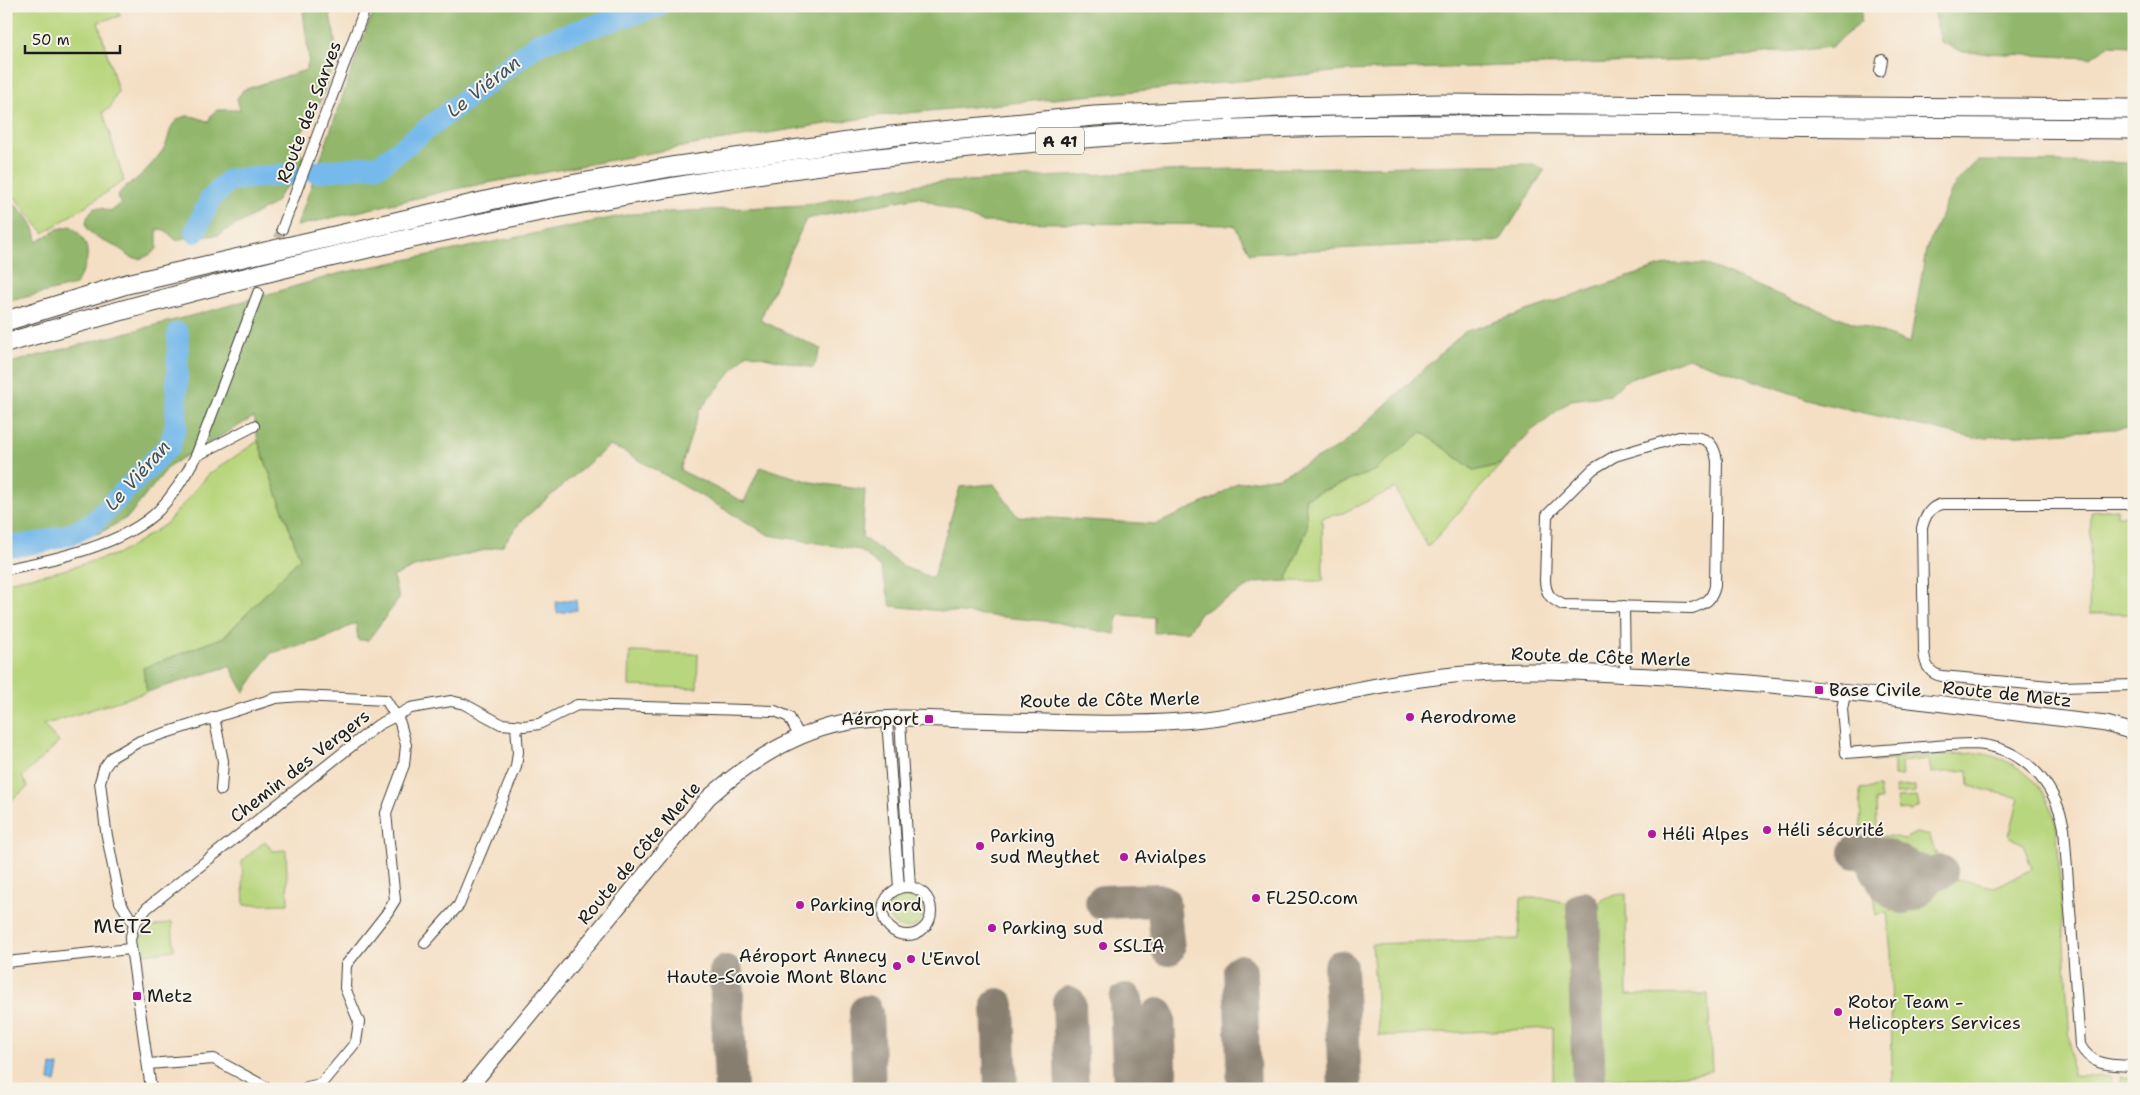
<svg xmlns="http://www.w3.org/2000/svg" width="2140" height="1095" viewBox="0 0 2140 1095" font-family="'Shantell Sans',sans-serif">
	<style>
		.green { fill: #b8d67d; stroke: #6a794c }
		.forest { fill: #92b76c; stroke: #576a44 }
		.water { fill: #76b9eb; stroke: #496a84 }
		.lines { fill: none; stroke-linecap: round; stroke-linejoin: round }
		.river { stroke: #76b9eb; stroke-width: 22 }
		.taxiway { stroke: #887e70; stroke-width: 34 }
		.minor-tunnel { stroke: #c9b8a2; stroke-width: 10; stroke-dasharray: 10 5; stroke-linecap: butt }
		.minor-casing { stroke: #3c3935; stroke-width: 12 }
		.secondary-casing { stroke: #3c3935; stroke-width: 17 }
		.motorway-casing { stroke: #3c3935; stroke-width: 21 }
		.minor { stroke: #fff; stroke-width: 10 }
		.secondary { stroke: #fff; stroke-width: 15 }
		.motorway { stroke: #fff; stroke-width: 19 }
		.poi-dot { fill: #b5179e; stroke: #f7f3e8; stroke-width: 2 }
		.labels { text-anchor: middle; stroke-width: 4; stroke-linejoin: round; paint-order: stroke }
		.shield { fill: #f7f3e8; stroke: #5e5c59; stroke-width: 1 }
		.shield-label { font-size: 16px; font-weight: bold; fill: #1c1c1c }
		.street-label { font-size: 18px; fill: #1c1c1c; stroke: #f7f3e8 }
		.poi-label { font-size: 18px; fill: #1c1c1c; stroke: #f7f3e8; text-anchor: start }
		.water-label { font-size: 19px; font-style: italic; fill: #3c5364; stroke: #f7f3e8 }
		.quarter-label { font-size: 20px; letter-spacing: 1px; fill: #1c1c1c; stroke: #f7f3e8 }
	</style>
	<rect width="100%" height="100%" fill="#f7f3e8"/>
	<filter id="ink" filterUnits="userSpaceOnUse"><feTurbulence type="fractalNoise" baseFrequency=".02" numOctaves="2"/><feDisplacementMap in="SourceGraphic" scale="10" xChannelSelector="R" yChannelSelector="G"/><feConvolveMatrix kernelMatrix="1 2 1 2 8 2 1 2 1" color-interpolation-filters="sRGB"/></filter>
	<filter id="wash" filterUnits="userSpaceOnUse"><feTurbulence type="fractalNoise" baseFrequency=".0096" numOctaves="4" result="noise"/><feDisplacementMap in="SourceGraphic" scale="20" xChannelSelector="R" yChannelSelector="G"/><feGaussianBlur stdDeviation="1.12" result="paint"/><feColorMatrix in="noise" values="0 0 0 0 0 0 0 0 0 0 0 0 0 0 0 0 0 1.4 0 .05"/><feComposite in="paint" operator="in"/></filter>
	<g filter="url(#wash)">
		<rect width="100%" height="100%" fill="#f4dfc4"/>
		<g class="green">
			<polygon points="6,6 117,6 120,16 98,22 118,91 110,108 103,112 124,181 44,233 12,194 6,123"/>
			<polygon points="1422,432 1475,471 1501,464 1428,547 1395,488 1343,513 1322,518 1323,581 1286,581 1307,529 1305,498 1376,470"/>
			<polygon points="258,441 300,558 224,637 143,668 147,692 43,725 59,742 22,777 28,787 6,804 6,582 60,571 120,553 166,524 209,474"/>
			<polygon points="2117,509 2117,515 2134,516 2134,614 2089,614 2091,511"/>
			<polygon points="630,652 698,654 697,688 629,686"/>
			<path d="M1977,753C2019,758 2053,789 2057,833L2072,1075L2111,1077L2109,1089H1892L1891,953L1887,912L1876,916L1875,899L1861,862C1882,869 1886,917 1917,900C1927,895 1933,883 1942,876L1994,887L2032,869L2023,844L2009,836L2019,798L1969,786L1968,770L1931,773L1929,759L1901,762L1902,776H1894V760L1873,762L1872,759Z"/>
			<polygon points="1915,786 1915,792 1896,794 1895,787"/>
			<polygon points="1879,787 1881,800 1876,800 1877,829 1861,828 1860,789"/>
			<polygon points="1917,797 1919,806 1911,811 1898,810 1896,798"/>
			<polygon points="1916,833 1930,836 1935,853 1937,852 1939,868 1935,869 1864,843 1860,837 1891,836 1904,839"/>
			<polygon points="265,841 273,851 286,850 288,904 244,905 242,861"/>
			<polygon points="1883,862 1895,867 1893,875 1906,885 1912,876 1915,877 1914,884 1906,888 1898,886 1882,869"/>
			<circle cx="906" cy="910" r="18"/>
			<path d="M1626,894L1627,995L1708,994L1712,1071C1675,1077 1640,1081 1603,1077L1595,911C1601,896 1611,895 1626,894Z"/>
			<polygon points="1521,898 1546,898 1566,903 1575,920 1581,1089 1553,1089 1553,1028 1379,1036 1372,944 1519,939"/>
			<polygon points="172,922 174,950 139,955 137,938 148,928"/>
			<polygon points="2120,1077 2134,1078 2134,1089 2120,1089"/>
		</g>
		<g class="forest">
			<polygon points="377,6 1862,6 1861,22 1831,47 1707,60 1344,71 877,116 704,143 455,189 297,226 367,27"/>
			<polygon points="1932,6 2134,6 2134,46 2109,45 2091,58 1963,52 1941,42"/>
			<path d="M310,7L319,9L330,14C331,23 335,33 335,41C335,66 324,95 313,117C307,128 298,132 296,146L306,162L299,177L283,190L275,203L218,235C199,238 198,231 177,241L165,230L157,229V249C151,254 142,261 133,258C128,257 124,251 120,249C104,240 71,232 94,208H102L109,211L116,208L120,203L118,195C123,187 128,185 135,180C143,174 159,157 164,148C171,137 167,123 183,117C191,114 201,119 209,122L211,115L217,110H240L237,99L243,90L306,70L309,59L303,12Z"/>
			<polygon points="1977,161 2134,163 2134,425 2130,428 1973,438 1817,402 1688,358 1625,381 1610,395 1571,400 1530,432 1501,464 1475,471 1422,432 1376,470 1305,498 1307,529 1286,581 1255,583 1199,614 1189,631 1154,633 1154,617 1118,615 1115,634 1054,622 891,606 881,568 860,550 769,535 623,451 609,446 522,520 502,546 414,567 393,577 399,599 368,640 358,640 356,623 322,640 271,653 244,692 230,666 147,692 143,668 224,637 300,558 258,441 254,417 170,465 128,517 100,533 6,556 6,364 213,310 341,273 631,214 803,205 926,183 1186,170 1529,164 1545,169 1500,241 1250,253 1234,225 982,222 918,197 806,219 760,320 821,349 813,368 747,353 699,411 680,470 744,502 760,467 811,482 865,490 862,537 906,568 933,578 960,487 994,484 1017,516 1157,524 1216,497 1237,483 1279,477 1341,446 1464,332 1667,264 1705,264 1791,300 1910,343 1926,250 1954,185"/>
			<path d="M6,192L9,202C24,209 36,225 37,242L58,229L71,226C94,245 90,261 75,285L6,302Z"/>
		</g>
		<g class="water">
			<polygon points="576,600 577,610 557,613 556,602"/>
			<polygon points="51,1065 59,1066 56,1082 49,1081"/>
		</g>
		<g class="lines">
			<g class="river">
				<polyline points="315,172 380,165 539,43 659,6"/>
				<polyline points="195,232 210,200 229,180 291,174"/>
				<polyline points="6,544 16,546 42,542 74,533 94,522 170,445 176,426 178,333"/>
			</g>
			<g class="taxiway">
				<polyline points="1856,852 1883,855 1930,876"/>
				<path d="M1871,853C1873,868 1888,892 1903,897L1915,893L1930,876L1941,872"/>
				<polyline points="1102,902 1158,900 1163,902 1168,949"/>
				<polyline points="1583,908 1589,1089"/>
				<polyline points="1340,967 1345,1089"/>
				<polyline points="1240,971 1244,1089"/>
				<polyline points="726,972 731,1089"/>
				<polyline points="1126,1000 1130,1089"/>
				<polyline points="1069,1003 1072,1089"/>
				<polyline points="998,1005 1001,1089"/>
				<polyline points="866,1012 869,1089"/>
				<polyline points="1158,1015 1161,1089"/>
			</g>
		</g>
	</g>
	<g filter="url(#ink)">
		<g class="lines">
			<polyline class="minor-tunnel" points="273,252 282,229"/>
			<g class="minor-casing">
				<g id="minor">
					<polyline points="1880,71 1882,60"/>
					<polyline points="282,229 366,6"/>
					<path d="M1679,437C1701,437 1713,436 1717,461L1715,586C1712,600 1706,603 1692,608L1563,605C1551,599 1546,595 1545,581L1547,515L1593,469L1615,456Z"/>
					<polyline points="196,456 254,426"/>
					<path d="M2134,504H1943C1930,506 1925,516 1922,528L1924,652C1925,664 1929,674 1942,676L2061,687L2134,685"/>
					<path d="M6,569C53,560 124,545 159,510C174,494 186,475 196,456L258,293"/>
					<polyline points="1624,606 1625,675"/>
					<path d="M1845,694L1842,709L1846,753C1872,751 1897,749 1923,747C1939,746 1956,744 1973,744C2022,746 2055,782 2064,828L2080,1045C2092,1067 2111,1065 2134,1066"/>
					<polyline points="214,717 223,761 221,790"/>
					<polyline points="887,719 899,888"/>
					<polyline points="900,719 910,887"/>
					<circle cx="907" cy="911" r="24"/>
					<polyline points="134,924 120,902 106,831 100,782 104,768 112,757 140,741 276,698 300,696 386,700 400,723 406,745 404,765 386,813 395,900 387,913 346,965 345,988 359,1022 356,1042 321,1084 307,1087"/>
					<polyline points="425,943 459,905 516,767 518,752 516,726"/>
					<polyline points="6,962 130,949"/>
					<polyline points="148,1064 214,1059 264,1086"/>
					<polyline points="151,1089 130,940 134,924 147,908 378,725 411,708 451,701 464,704 501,724 524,726 539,724 577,705 775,711 789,717 800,737"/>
				</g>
			</g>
			<g class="secondary-casing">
				<path id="secondary" d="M468,1089L708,798C743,767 785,738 831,726C874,715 922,718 966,720C1038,721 1110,726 1181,721C1217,719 1252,711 1287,704C1351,691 1413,677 1478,673C1529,669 1578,672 1628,675C1788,682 1947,705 2106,724L2134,732"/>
			</g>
			<g class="motorway-casing">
				<g id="motorway">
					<polyline points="6,321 127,284 499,198 671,167 891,136 1094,116 1281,107 1441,104 2134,109"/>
					<path d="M6,343C223,280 445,225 668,188C810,164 954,148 1097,137C1266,124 1435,124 1605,125C1781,126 1957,127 2134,129"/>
				</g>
			</g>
			<use href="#minor" class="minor"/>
			<use href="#secondary" class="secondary"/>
			<use href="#motorway" class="motorway"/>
		</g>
	</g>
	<g class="poi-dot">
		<rect x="1814" y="685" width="10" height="10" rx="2.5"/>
		<circle cx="1410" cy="717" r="5"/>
		<rect x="924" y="714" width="10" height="10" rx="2.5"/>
		<circle cx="1767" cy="830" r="5"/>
		<circle cx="1652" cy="834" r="5"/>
		<circle cx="980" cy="846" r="5"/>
		<circle cx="1124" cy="857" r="5"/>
		<circle cx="1256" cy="898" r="5"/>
		<circle cx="800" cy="905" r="5"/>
		<circle cx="992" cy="928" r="5"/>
		<circle cx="1103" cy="946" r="5"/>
		<circle cx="911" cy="959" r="5"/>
		<circle cx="897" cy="966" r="5"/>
		<rect x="132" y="991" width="10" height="10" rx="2.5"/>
		<circle cx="1838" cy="1012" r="5"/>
	</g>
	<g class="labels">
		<rect class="shield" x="1036" y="127.5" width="48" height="27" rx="4"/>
		<g class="shield-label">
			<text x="1060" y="147">A 41</text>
		</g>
		<g class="street-label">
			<text transform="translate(309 112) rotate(-69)" y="6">Route des Sarves</text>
			<text transform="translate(1601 657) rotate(2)" y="6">Route de Côte Merle</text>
			<text transform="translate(2007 694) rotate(6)" y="6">Route de Metz</text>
			<text transform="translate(1110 700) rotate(-1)" y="6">Route de Côte Merle</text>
			<text transform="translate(300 766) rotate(-38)" y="6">Chemin des Vergers</text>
			<text transform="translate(639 853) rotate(-50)" y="6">Route de Côte Merle</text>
		</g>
		<g class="poi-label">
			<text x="1829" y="696">Base Civile</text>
			<text x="1420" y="723">Aerodrome</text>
			<text x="919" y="725" text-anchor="end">Aéroport</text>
			<text x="1777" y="836">Héli sécurité</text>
			<text x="1662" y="840">Héli Alpes</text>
			<text x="990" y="842">Parking<tspan x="990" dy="21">sud Meythet</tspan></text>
			<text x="1134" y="863">Avialpes</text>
			<text x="1266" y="904">FL250.com</text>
			<text x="810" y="911">Parking nord</text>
			<text x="1002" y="934">Parking sud</text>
			<text x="1113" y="952">SSLIA</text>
			<text x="887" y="962" text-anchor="end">Aéroport Annecy<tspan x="887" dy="21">Haute-Savoie Mont Blanc</tspan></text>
			<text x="921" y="965">L'Envol</text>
			<text x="147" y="1002">Metz</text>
			<text x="1848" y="1008">Rotor Team -<tspan x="1848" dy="21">Helicopters Services</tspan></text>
		</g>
		<g class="water-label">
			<text transform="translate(483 86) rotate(-38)" y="7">Le Viéran</text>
			<text transform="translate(137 475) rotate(-48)" y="7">Le Viéran</text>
		</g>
		<g class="quarter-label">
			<text x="123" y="933">METZ</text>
		</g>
	</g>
	<rect width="2140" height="1095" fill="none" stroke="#f7f3e8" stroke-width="25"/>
	<path d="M25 45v8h95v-8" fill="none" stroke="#1c1c1c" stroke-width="2.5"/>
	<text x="32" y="45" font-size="15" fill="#1c1c1c" stroke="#f7f3e8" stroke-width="4" paint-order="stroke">50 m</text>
</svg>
